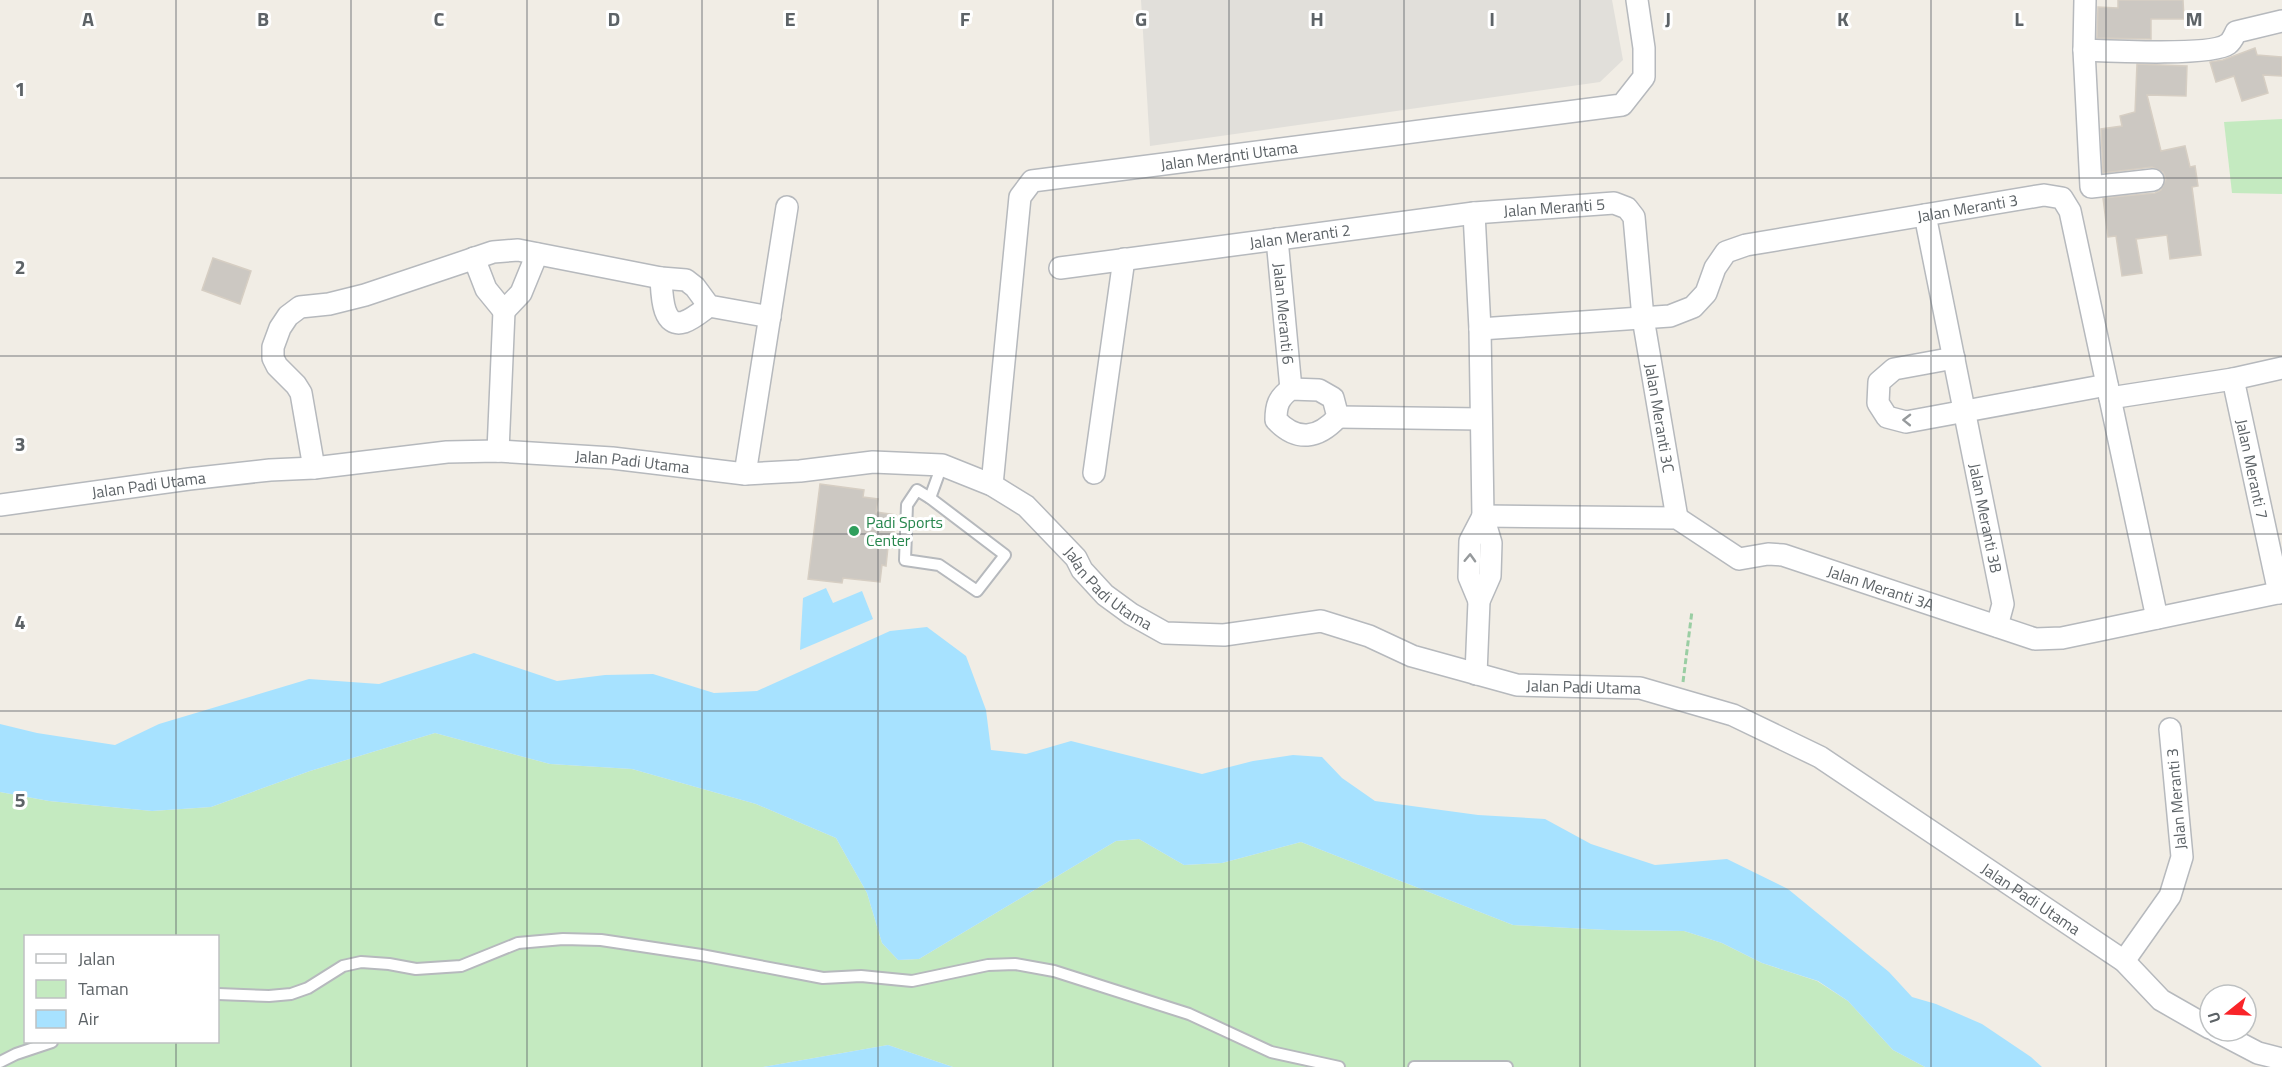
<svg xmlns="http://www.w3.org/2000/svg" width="2282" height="1067" viewBox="0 0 2282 1067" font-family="'Titillium Web',sans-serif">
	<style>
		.industrial { fill: #e1dfda }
		.green { fill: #c4eac0; fill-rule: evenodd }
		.water { fill: #a7e2ff }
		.building { fill: #ccc8c2; stroke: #d6cec3; stroke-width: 1.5 }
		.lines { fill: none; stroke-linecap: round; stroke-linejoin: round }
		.service-casing { stroke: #b6b9bd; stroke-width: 14 }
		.minor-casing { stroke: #b6b9bd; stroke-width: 24 }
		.path { stroke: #9acea3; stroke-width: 3; stroke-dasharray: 6 3; stroke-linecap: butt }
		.service { stroke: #fff; stroke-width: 10 }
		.minor { stroke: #fff; stroke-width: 21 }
		.oneway { stroke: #969a9c }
		.grid { fill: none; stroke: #5d6367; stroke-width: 1.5; stroke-opacity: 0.55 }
		.leisure-dot { fill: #2e9e5b; stroke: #fff; stroke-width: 2 }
		.labels { text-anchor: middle; stroke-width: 6; stroke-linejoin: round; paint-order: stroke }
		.street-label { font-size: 16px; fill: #5d6367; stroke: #fff }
		.leisure-label { font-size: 16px; fill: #27864d; stroke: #fff; text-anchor: start }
		.grid-label { font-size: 20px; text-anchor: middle; font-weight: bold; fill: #5d6367; stroke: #fff; stroke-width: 6; stroke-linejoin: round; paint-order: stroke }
	</style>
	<rect width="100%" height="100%" fill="#f1ede5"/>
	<polygon class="industrial" points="1141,0 1612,0 1623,60 1600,82 1150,146"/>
	<g class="green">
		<polygon points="2282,119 2282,194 2232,193 2224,122"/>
		<path d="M435,733L550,764L632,769L756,804L836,838L867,893L882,943L898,960L919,959L1116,841L1139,839L1184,865L1222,863L1301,842L1513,925L1607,930L1684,931L1722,943L1762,963L1817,981L1848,1001L1893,1050L1925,1067H953L888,1045L763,1067H0V792L49,801L152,811L211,807L310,771ZM26,936H218V1042H26Z"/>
	</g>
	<g class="water">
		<polygon points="826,588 833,603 862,591 873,619 800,650 803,598"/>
		<polygon points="927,627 966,656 986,710 991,750 1026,754 1071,741 1202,774 1253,761 1293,755 1322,757 1342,778 1375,801 1478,815 1545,819 1591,844 1655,865 1727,859 1788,889 1889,972 1912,997 1936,1004 1982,1024 2031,1057 2042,1067 1925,1067 1893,1050 1848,1001 1818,981 1762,963 1722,943 1684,931 1607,930 1513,925 1301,842 1222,863 1184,865 1139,839 1116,841 919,959 898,960 882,943 867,893 836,838 756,804 632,769 550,764 435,733 310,771 211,807 152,811 49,801 0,792 0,724 37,733 115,745 159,724 309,679 379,684 474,653 557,681 605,675 653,674 714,693 757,691 890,631"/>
		<polygon points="888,1045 953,1067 763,1067"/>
	</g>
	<g class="building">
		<polygon points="2118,0 2183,0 2184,19 2151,19 2151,39 2097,38 2098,7 2118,8"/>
		<polygon points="2255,48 2257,55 2282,57 2282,76 2263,75 2268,93 2242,101 2234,76 2216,82 2210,62 2223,60"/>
		<polygon points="2137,64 2187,66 2186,96 2147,95 2161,151 2185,146 2190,167 2195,166 2198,186 2192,187 2201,255 2170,259 2167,235 2136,239 2142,273 2122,276 2116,236 2108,237 2103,198 2155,193 2161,190 2166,179 2163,172 2152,167 2103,173 2101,129 2122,126 2120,116 2135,112"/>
		<polygon points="213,258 251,271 240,304 202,290"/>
		<polygon points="820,484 864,490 863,497 878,499 876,512 896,515 892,548 888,547 886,566 882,565 880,582 843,578 842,583 808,579"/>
	</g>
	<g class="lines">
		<g class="service-casing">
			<g id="service">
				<polygon points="917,490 930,498 1005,555 977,591 939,565 905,560 907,505"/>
				<polyline points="930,498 942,465"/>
				<polyline points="218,994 269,996 291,994 308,988 343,966 361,962 389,964 416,969 461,966 518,943 563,939 601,940 701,955 823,978 861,976 912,981 988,965 1015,964 1054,971 1189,1014 1271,1052 1339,1067"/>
				<polyline points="0,1062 16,1054 52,1042"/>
				<polyline points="1414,1067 1507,1067"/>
			</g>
		</g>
		<g class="minor-casing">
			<g id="minor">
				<polyline points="2085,0 2084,50 2091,187 2153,180"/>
				<path d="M2084,50C2109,51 2212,56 2228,44C2232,41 2234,36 2236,32L2282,21"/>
				<polyline points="1474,213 1480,329 1483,516 1491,543 1490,576 1479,601 1476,674"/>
				<path id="s1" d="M1925,215L2003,604L1997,626"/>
				<path id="s2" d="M1277,239L1291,389"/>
				<polyline points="474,258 486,289 504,311 521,293 537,254"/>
				<path id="s3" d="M1060,268L1474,213L1614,203L1627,208L1634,217L1643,318L1677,518"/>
				<path d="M661,278C662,291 661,329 684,322C693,319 702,311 709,306"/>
				<path id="s4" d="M1480,329L1670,316L1693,307L1706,293L1715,268L1726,252L1746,245L2044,195L2062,198L2070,211L2157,618"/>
				<polyline points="1954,358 1894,369 1879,382 1878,403 1887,417 1906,422 2107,385"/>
				<path id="s5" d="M2233,379L2279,593"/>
				<path d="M1291,389L1319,390L1333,398L1338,417C1318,439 1297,442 1276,420C1276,406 1278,398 1291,389Z"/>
				<polyline points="2110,398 2233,379 2282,368"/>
				<polyline points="1338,417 1481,419"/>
				<polyline points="498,451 504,311"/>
				<polyline points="314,468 301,393 296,385 277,366 273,358 273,347 280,328 288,316 300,307 329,304 365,295 493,252 518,250 661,278 686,280 695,287 709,306 770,317"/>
				<polyline points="1094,473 1124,259"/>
				<polyline points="745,474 787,207"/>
				<path id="s6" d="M992,485L1020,197L1032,181L1622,105L1644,77V48L1637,0"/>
				<path id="s7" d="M0,505L189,479L270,470L314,468L447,452L498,451L612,458L745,474L800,471L873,462L942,465L992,485L1026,506L1076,558L1082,570L1105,595L1131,614L1165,633L1224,635L1321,621L1369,636L1412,656L1517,685L1640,688L1733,715L1820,757L2124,961L2161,1000L2210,1028"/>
				<path id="s8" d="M1483,516L1677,518L1739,559L1768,554L1783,555L2035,639L2062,638L2282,592"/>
				<polyline points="1479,601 1469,577 1470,541 1483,516"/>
				<polyline points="2124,961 2170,896 2182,857 2170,729"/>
				<polyline points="2216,1031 2258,1053 2282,1059"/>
			</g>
		</g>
		<polyline class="path" points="1683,682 1692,611"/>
		<use href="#service" class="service"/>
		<use href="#minor" class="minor"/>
	</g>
	<defs><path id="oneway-chevron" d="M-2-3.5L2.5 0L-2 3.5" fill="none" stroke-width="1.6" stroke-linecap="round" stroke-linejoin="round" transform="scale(1.5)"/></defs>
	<g class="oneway">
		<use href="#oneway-chevron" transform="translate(1907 420) rotate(-179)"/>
		<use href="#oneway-chevron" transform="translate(1470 558) rotate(-88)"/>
	</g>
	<path class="grid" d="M176,0V936M351,0V1067M527,0V1067M702,0V1067M878,0V1067M1053,0V1067M1229,0V1067M1404,0V1067M1580,0V1067M1755,0V1067M1931,0V1067M2106,0V1067M0,178H2282M0,356H2282M0,534H2282M0,711H2282M0,889H2282M176,1042V1067"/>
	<circle class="leisure-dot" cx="854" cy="531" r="6"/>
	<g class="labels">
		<g class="street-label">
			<text dy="6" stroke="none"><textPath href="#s6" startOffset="508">Jalan Meranti Utama</textPath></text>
			<text dy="6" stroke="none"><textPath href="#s3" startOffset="498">Jalan Meranti 5</textPath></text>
			<text dy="6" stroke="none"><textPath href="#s4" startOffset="526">Jalan Meranti 3</textPath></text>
			<text dy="6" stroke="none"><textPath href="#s3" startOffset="242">Jalan Meranti 2</textPath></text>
			<text dy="6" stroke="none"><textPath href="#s2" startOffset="75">Jalan Meranti 6</textPath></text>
			<text dy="6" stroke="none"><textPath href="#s3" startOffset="786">Jalan Meranti 3C</textPath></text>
			<text dy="6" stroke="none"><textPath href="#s7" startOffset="636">Jalan Padi Utama</textPath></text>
			<text dy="6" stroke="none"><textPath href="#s5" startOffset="92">Jalan Meranti 7</textPath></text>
			<text dy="6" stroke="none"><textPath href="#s7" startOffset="150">Jalan Padi Utama</textPath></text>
			<text dy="6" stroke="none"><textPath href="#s1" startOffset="309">Jalan Meranti 3B</textPath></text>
			<text dy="6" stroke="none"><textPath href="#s7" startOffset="1158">Jalan Padi Utama</textPath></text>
			<text dy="6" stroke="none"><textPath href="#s8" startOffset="416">Jalan Meranti 3A</textPath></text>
			<text dy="6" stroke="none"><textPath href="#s7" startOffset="1662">Jalan Padi Utama</textPath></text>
			<text transform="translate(2176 799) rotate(-95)" y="6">Jalan Meranti 3</text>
			<text dy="6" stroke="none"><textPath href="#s7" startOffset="2166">Jalan Padi Utama</textPath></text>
		</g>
		<g class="leisure-label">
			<text x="866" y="528">Padi Sports<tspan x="866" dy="18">Center</tspan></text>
		</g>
	</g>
	<g class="grid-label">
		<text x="88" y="26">A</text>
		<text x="263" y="26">B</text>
		<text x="439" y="26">C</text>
		<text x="614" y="26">D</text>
		<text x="790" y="26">E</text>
		<text x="965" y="26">F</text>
		<text x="1141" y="26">G</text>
		<text x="1317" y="26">H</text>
		<text x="1492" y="26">I</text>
		<text x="1668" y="26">J</text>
		<text x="1843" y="26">K</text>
		<text x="2019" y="26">L</text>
		<text x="2194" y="26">M</text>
		<text x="20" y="96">1</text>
		<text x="20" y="274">2</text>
		<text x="20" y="451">3</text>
		<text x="20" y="629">4</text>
		<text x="20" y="807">5</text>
	</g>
	<rect x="24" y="935" width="195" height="108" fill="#ffffff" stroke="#bec1c2" stroke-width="1.5"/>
	<rect x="36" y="954" width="30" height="9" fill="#ffffff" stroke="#bec1c2" stroke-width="1.5"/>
	<text x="78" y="965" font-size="18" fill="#5d6367">Jalan</text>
	<rect x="36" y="980" width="30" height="18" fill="#c4eac0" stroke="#bec1c2" stroke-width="1.5"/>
	<text x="78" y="995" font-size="18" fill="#5d6367">Taman</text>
	<rect x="36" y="1010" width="30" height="18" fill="#a7e2ff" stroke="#bec1c2" stroke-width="1.5"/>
	<text x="78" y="1025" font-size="18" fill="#5d6367">Air</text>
	<g transform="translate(2228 1013) rotate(252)"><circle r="28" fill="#ffffff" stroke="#bec1c2" stroke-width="1.5"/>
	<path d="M0-4.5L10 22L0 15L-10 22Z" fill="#f92429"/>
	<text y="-9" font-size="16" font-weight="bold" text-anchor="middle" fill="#5d6367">U</text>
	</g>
</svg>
